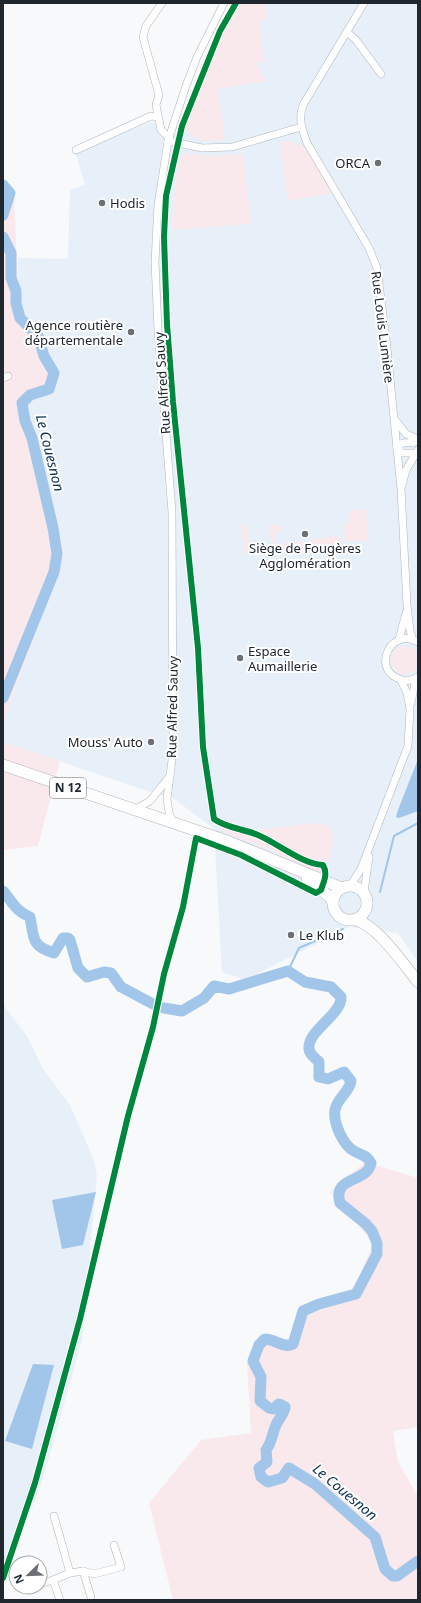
<svg xmlns="http://www.w3.org/2000/svg" width="421" height="1603" viewBox="0 0 421 1603" font-family="'Noto Sans',sans-serif">
	<style>
		.built { fill: #e7f0f9 }
		.green { fill: #f9e9ec }
		.water { fill: #a2c5ea }
		.lines { fill: none; stroke-linecap: round; stroke-linejoin: round }
		.stream { stroke: #a2c5ea; stroke-width: 2 }
		.river { stroke: #a2c5ea; stroke-width: 11 }
		.minor-casing { stroke: #b1b5b9; stroke-width: 8 }
		.primary-casing { stroke: #b1b5b9; stroke-width: 12 }
		.minor { stroke: #fefefe; stroke-width: 7 }
		.primary { stroke: #fefefe; stroke-width: 11 }
		.cycleway-casing { stroke: #fff; stroke-width: 8 }
		.cycleway { stroke: #00873e; stroke-width: 6 }
		.poi-dot { fill: #6c7076; stroke: #fff; stroke-width: 1.5 }
		.labels { text-anchor: middle; stroke-width: 4; stroke-linejoin: round; paint-order: stroke }
		.shield { fill: #fff; stroke: #64686d; stroke-width: 1 }
		.shield-label { font-size: 12px; font-weight: bold; fill: #21272e }
		.poi-label { font-size: 13px; fill: #21272e; stroke: #fff; text-anchor: end }
		.street-label { font-size: 13px; fill: #21272e; stroke: #fff }
		.water-label { font-size: 14px; font-style: italic; fill: #0d3253; stroke: #fff }
	</style>
	<rect width="100%" height="100%" fill="#f7f9fb"/>
	<g class="built">
		<polygon points="243,3 418,3 418,962 398,933 349,927 245,980 222,972 214,829 173,798 150,792 3,742 3,723 65,551 25,435 29,423 23,407 24,398 52,394 44,356 44,336 19,307 18,258 68,259 70,190 85,184 75,152 151,122 182,137 226,31"/>
		<polygon points="3,1004 28,1038 43,1069 70,1105 94,1160 97,1175 82,1340 43,1479 3,1582"/>
	</g>
	<g class="green">
		<polygon points="240,3 266,3 267,18 260,21 261,39 265,62 256,63 267,81 218,89 225,140 204,141 191,136 184,125 223,31"/>
		<polygon points="288,141 304,146 333,193 288,201 283,170 281,142"/>
		<polygon points="187,153 208,156 243,154 251,224 171,230 179,156"/>
		<polygon points="3,181 14,195 19,307 44,336 44,356 57,371 53,394 24,398 23,407 29,423 25,435 65,551 3,723"/>
		<polygon points="366,509 369,540 345,542 343,524 350,523 349,511"/>
		<polygon points="241,523 246,523 249,547 267,546 266,550 244,553"/>
		<polygon points="269,525 281,525 282,531 275,532 276,544 303,541 305,549 310,548 309,540 339,536 341,543 327,545 311,553 272,550"/>
		<circle cx="405" cy="660" r="14"/>
		<polygon points="3,742 60,761 38,846 3,850"/>
		<path d="M225,820L236,830L244,831L317,823C340,821 334,851 326,864C323,869 319,872 314,874L271,850L221,831L220,821Z"/>
		<polygon points="365,1162 418,1178 418,1427 393,1431 398,1462 418,1496 418,1600 173,1600 149,1503 201,1440 251,1433 247,1363 260,1334 290,1341 299,1306 355,1288 373,1243 330,1192"/>
	</g>
	<g class="water">
		<polygon points="418,759 418,811 399,818 396,817 398,810"/>
		<polygon points="96,1192 83,1245 62,1249 52,1200"/>
		<polygon points="33,1364 54,1365 32,1449 5,1441"/>
	</g>
	<g class="lines">
		<g class="stream">
			<polyline points="418,592 418,612"/>
			<polyline points="380,892 394,836 418,823"/>
			<polyline points="288,971 299,948 343,929"/>
		</g>
		<g class="river">
			<polyline points="3,185 10,193 3,215"/>
			<polyline points="3,237 11,253 11,278 16,291 16,303 20,318 38,336 44,356 54,373 49,389 30,395 22,403 25,421 32,438 53,528 57,554 54,572 3,698"/>
			<path d="M3,891C12,901 15,911 30,917C34,938 31,946 54,953L63,938H68L70,940L78,968L87,977L104,972L111,973L121,987L153,1004"/>
			<path d="M164,1008L182,1011L204,998L214,986L229,989L288,971L305,982L331,987L341,997C342,1014 309,1030 309,1047C308,1053 315,1058 319,1062V1077L328,1079L344,1072L351,1081C349,1093 337,1098 335,1110C333,1123 343,1145 354,1151C361,1155 367,1155 371,1163C367,1184 332,1175 340,1203L366,1224L372,1231L377,1243V1254L356,1294L319,1304L303,1311L293,1344C284,1349 275,1339 265,1339L259,1345L253,1361L261,1377L260,1401L269,1408L273,1409L279,1404L285,1407C284,1415 278,1419 276,1425C272,1434 272,1442 266,1450L267,1462L259,1468L261,1477L268,1482L282,1478L289,1468L315,1484L375,1537L385,1569L393,1576H397L418,1561"/>
		</g>
		<g class="minor-casing">
			<g id="minor">
				<polyline points="162,3 146,26 143,37 159,95 156,105 161,130 169,138"/>
				<path d="M364,3L303,105C298,119 302,129 307,143L369,248L377,268L387,348L401,489L407,605L410,631L413,640"/>
				<polyline points="347,32 356,40 381,74"/>
				<polyline points="168,141 202,148 232,147 301,127"/>
				<polyline points="76,150 151,116 158,117"/>
				<polyline points="3,378 8,376"/>
				<polyline points="396,421 406,434 418,439"/>
				<polyline points="397,446 403,443 418,442"/>
				<polyline points="397,448 402,453 416,453"/>
				<polyline points="402,485 406,470 418,450"/>
				<polyline points="399,640 406,613"/>
				<path d="M418,642C392,627 372,666 397,678C404,682 412,681 418,677"/>
				<polyline points="411,703 416,678"/>
				<polyline points="134,810 150,801 170,776"/>
				<polyline points="173,823 169,812 167,799 173,752 172,512 158,330 155,262 158,205 168,141 186,86 197,57 224,3"/>
				<polyline points="350,886 361,869 408,746 410,709 407,693 401,680"/>
				<polyline points="364,892 369,857"/>
				<polyline points="54,1516 70,1573 53,1580 60,1600"/>
				<polyline points="83,1571 91,1597"/>
				<polyline points="70,1573 83,1571 94,1574 121,1567 114,1545"/>
				<polyline points="40,1584 53,1580"/>
				<polyline points="28,1588 30,1587"/>
			</g>
		</g>
		<g class="primary-casing">
			<g id="primary">
				<polyline points="3,765 227,841 342,888"/>
				<polyline points="307,880 329,896 333,902"/>
				<circle cx="350" cy="903" r="17"/>
				<path d="M356,920C378,926 404,965 418,982"/>
			</g>
		</g>
		<use href="#minor" class="minor"/>
		<use href="#primary" class="primary"/>
		<g class="cycleway-casing">
			<path id="cycleway" d="M3,1578L35,1483L80,1319L128,1116L153,1027L164,974L183,907L196,838L241,855L316,893L321,890C324,881 328,874 323,865C300,863 279,844 258,835C244,829 226,828 214,819L203,747L198,648L173,402L167,324L164,237L166,196L182,126L220,31L236,3"/>
		</g>
		<use href="#cycleway" class="cycleway"/>
	</g>
	<g class="poi-dot">
		<circle cx="378" cy="163" r="4"/>
		<circle cx="102" cy="203" r="4"/>
		<circle cx="131" cy="332" r="4"/>
		<circle cx="305" cy="534" r="4"/>
		<circle cx="240" cy="658" r="4"/>
		<circle cx="151" cy="742" r="4"/>
		<circle cx="291" cy="935" r="4"/>
	</g>
	<g class="labels">
		<rect class="shield" x="50" y="778" width="36" height="20" rx="3"/>
		<g class="shield-label">
			<text x="68" y="792">N 12</text>
		</g>
		<g class="poi-label">
			<text x="370" y="168">ORCA</text>
			<text x="110" y="208" text-anchor="start">Hodis</text>
			<text x="123" y="330">Agence routière<tspan x="123" dy="15">départementale</tspan></text>
			<text x="305" y="553" text-anchor="middle">Siège de Fougères<tspan x="305" dy="15">Agglomération</tspan></text>
			<text x="248" y="656" text-anchor="start">Espace<tspan x="248" dy="15">Aumaillerie</tspan></text>
			<text x="143" y="747">Mouss' Auto</text>
			<text x="299" y="940" text-anchor="start">Le Klub</text>
		</g>
		<g class="street-label">
			<text transform="translate(383 327) rotate(83)" y="5">Rue Louis Lumière</text>
			<text transform="translate(162 383) rotate(-94)" y="5">Rue Alfred Sauvy</text>
			<text transform="translate(172 707) rotate(-89)" y="5">Rue Alfred Sauvy</text>
		</g>
		<g class="water-label">
			<text transform="translate(50 453) rotate(76)" y="5">Le Couesnon</text>
			<text transform="translate(345 1492) rotate(40)" y="5">Le Couesnon</text>
		</g>
	</g>
	<rect width="421" height="1603" fill="none" stroke="#21272e" stroke-width="8"/>
	<g transform="translate(28 1575) rotate(247)"><circle r="19" fill="#ffffff" stroke="#a6a9ab"/>
	<path d="M0-3L7 15L0 10L-7 15Z" fill="#6c7076"/>
	<text y="-6" font-size="11" font-weight="bold" text-anchor="middle" fill="#21272e">N</text>
	</g>
</svg>
